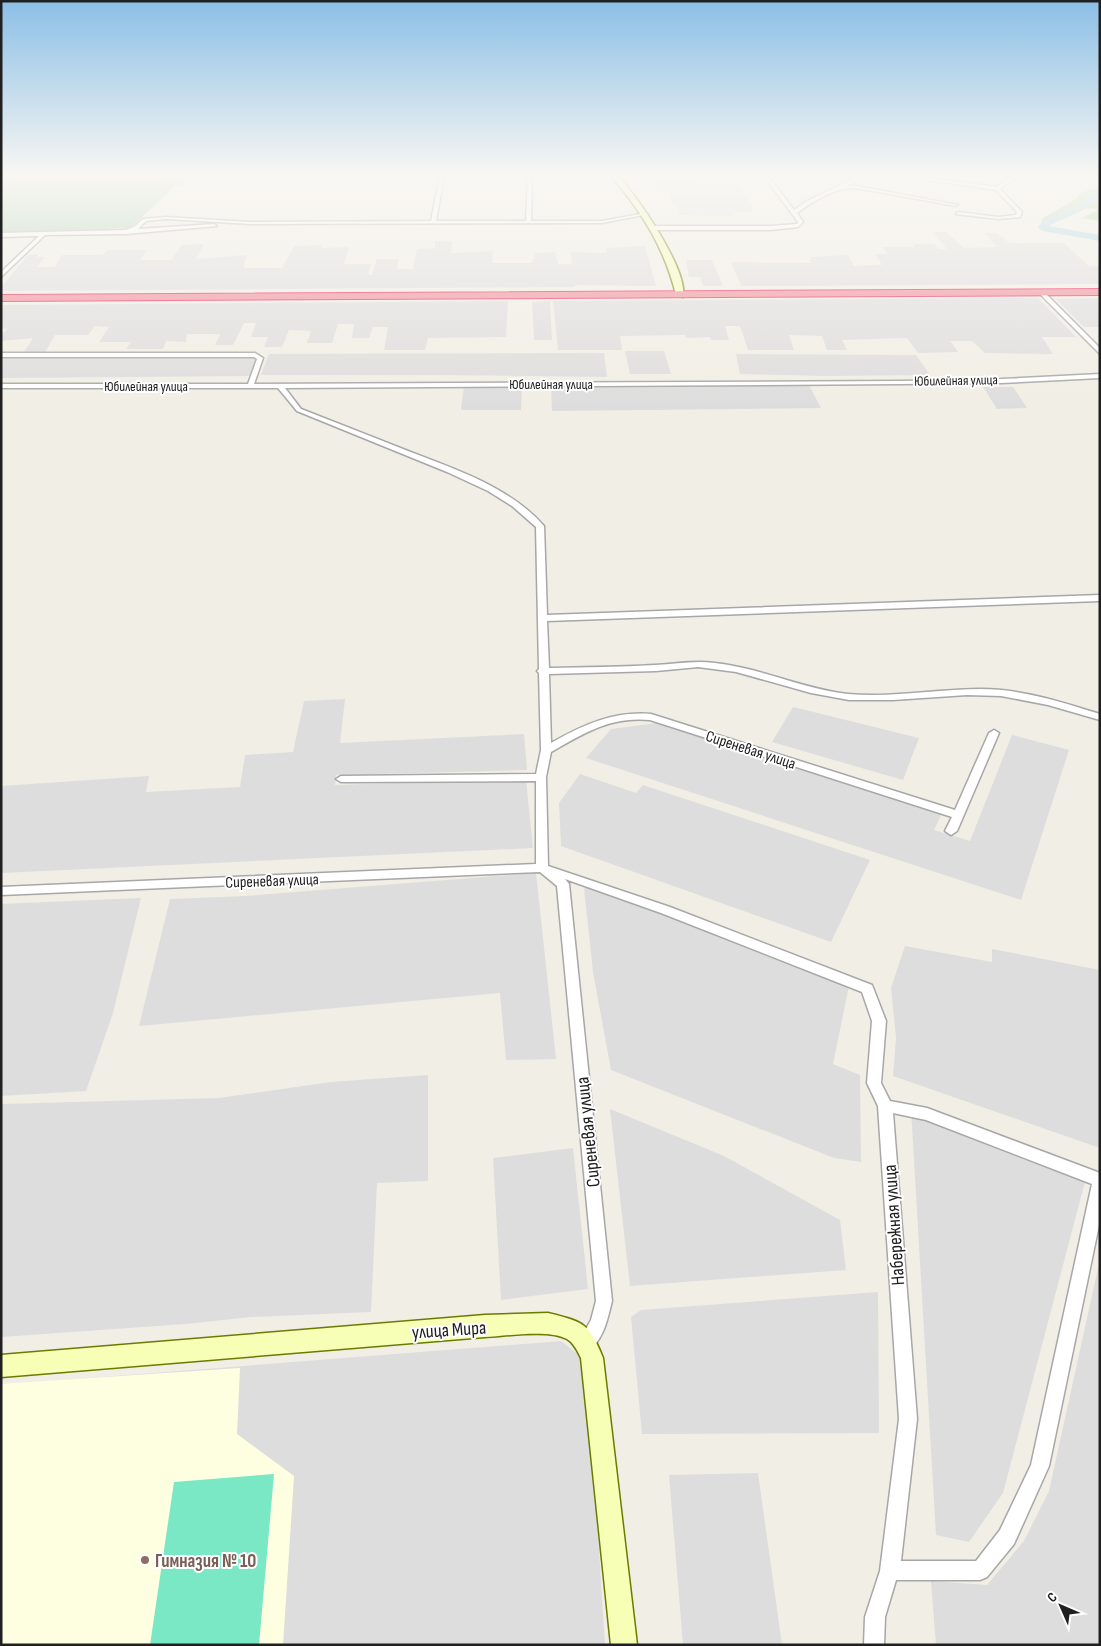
<svg xmlns="http://www.w3.org/2000/svg" width="1101" height="1646" viewBox="0 0 1101 1646" font-family="'Sofia Sans Condensed',sans-serif">
	<style>
		.residential { fill: #dedddd }
		.education { fill: #fdffe0 }
		.forest { fill: #a4d596 }
		.cemetery { fill: #a4cdad }
		.pitch { fill: #7be8c5 }
		.lines { fill: none; stroke-linecap: round; stroke-linejoin: round }
		.river { fill: #a1d0e3; fill-rule: evenodd }
		.street-casing { stroke: #a7a7a7; stroke-width: 3 }
		.secondary-casing { stroke: #687d00; stroke-width: 3 }
		.highway-casing { stroke: #ed1451; stroke-width: 2 }
		.street { fill: #fff; fill-rule: evenodd }
		.secondary { fill: #f6ffb5; fill-rule: evenodd }
		.highway { fill: #f08592; fill-rule: evenodd }
		.education-dot { fill: #8d6e63; stroke: #fff; stroke-width: 2 }
		.labels { text-anchor: middle; stroke-width: 4; stroke-linejoin: round; paint-order: stroke }
		.far-street-label { font-size: 14px; fill: #202020; stroke: #fff }
		.street-label { font-size: 16px; fill: #202020; stroke: #fff }
		.near-street-label { font-size: 19px; fill: #202020; stroke: #fff }
		.near-education-label { font-size: 19px; font-weight: bold; fill: #785e54; stroke: #fff; text-anchor: start }
	</style>
	<rect width="100%" height="100%" fill="#f1eee5"/>
	<g class="residential">
		<polygon points="649,176 727,176 732,182 696,182 738,183 754,212 732,211 733,216 678,215 678,205 672,205 669,194 662,194 661,187 652,187 654,180 649,179"/>
		<polygon points="933,232 946,232 964,248 997,247 985,233 997,233 1009,243 1064,243 1089,266 1100,266 1100,284 741,286 731,262 811,263 810,257 848,255 854,266 882,265 875,254 887,254 883,247 914,247 914,244 934,244 939,249 947,249"/>
		<polygon points="435,241 452,241 451,253 493,251 492,263 532,263 535,253 555,252 558,264 572,264 571,252 606,253 607,248 645,246 656,286 576,285 573,287 561,287 1,291 1,287 28,255 38,254 37,257 45,257 37,267 55,267 62,255 103,255 107,250 147,250 140,260 171,260 182,245 204,244 196,259 247,255 243,268 282,268 294,246 321,245 321,248 349,247 344,264 371,264 368,275 372,275 377,259 399,259 397,269 413,269 417,249 435,248"/>
		<polygon points="686,260 712,260 723,286 703,286 700,277 689,277"/>
		<polygon points="1038,298 1076,337 1042,337 1053,354 985,353 972,341 950,341 958,352 918,353 907,338 842,340 847,350 827,350 822,336 789,335 794,350 748,350 740,326 725,326 729,340 711,340 710,337 687,338 685,335 620,336 622,350 558,350 553,301"/>
		<polygon points="1100,298 1100,327 1084,327 1056,299"/>
		<polygon points="508,301 506,337 428,338 425,350 384,350 388,327 373,327 369,338 352,338 354,324 338,324 332,343 307,343 311,331 289,330 282,347 264,347 268,337 251,337 256,323 244,323 233,345 215,345 220,334 187,334 186,342 166,341 163,349 126,349 131,342 99,342 109,327 95,326 88,335 55,335 45,352 24,352 33,338 1,341 1,335 7,329 1,328 1,305"/>
		<polygon points="550,301 552,340 534,340 532,302"/>
		<polygon points="625,351 664,351 671,374 630,374"/>
		<polygon points="604,353 607,377 445,375 261,375 269,354"/>
		<polygon points="736,354 916,355 930,375 824,376 740,374"/>
		<polygon points="1,356 260,357 253,376 1,378"/>
		<polygon points="809,385 821,408 552,411 551,386"/>
		<polygon points="464,386 522,386 521,410 461,410"/>
		<polygon points="983,387 1013,387 1027,408 997,409"/>
		<polygon points="345,699 340,743 524,734 527,770 336,775 335,785 526,779 533,848 1,873 1,786 149,776 146,792 240,787 245,755 293,752 304,701"/>
		<polygon points="793,707 919,738 903,780 772,742"/>
		<polygon points="657,723 943,811 934,830 970,841 1012,735 1069,750 1021,900 586,758 611,729"/>
		<polygon points="580,774 636,793 643,785 870,860 831,942 561,846 559,803"/>
		<polygon points="536,873 556,1059 506,1060 500,993 139,1026 170,899 245,896"/>
		<polygon points="588,886 850,981 833,1064 860,1075 861,1162 834,1158 611,1070 593,972 584,889"/>
		<polygon points="141,898 113,1013 86,1091 1,1096 1,904"/>
		<polygon points="905,946 992,962 992,949 1100,970 1100,1148 893,1076 896,1038 891,988"/>
		<polygon points="428,1075 428,1181 377,1183 371,1312 251,1317 186,1324 1,1337 1,1104 219,1098 331,1082"/>
		<polygon points="610,1109 724,1156 840,1220 846,1270 630,1286"/>
		<polygon points="911,1109 1087,1174 1003,1493 969,1542 936,1535"/>
		<polygon points="573,1148 588,1289 501,1300 493,1158"/>
		<polygon points="1100,1259 1100,1645 936,1645 931,1581 987,1585 1024,1541 1049,1491"/>
		<polygon points="878,1292 879,1433 642,1434 631,1317 641,1310"/>
		<polygon points="561,1341 587,1361 605,1645 1,1645 1,1385"/>
		<polygon points="758,1473 782,1645 683,1645 669,1475"/>
	</g>
	<polygon class="education" points="240,1368 237,1434 294,1476 283,1645 1,1645 1,1384"/>
	<path class="forest" d="M1100,187V221L1082,218L1098,210C1077,202 1062,228 1041,221L1043,218L1078,198V195L1089,189Z"/>
	<polygon class="cemetery" points="1,176 189,176 183,185 173,186 168,193 130,228 1,233"/>
	<polygon class="pitch" points="274,1474 259,1645 150,1645 174,1482"/>
	<g class="lines">
		<path class="river" d="M1100,189C1100,210 1064,216 1049,226L1100,235V241L1043,231L1038,228L1042,221L1087,199L1090,194Z"/>
		<g class="street-casing">
			<g id="street">
				<polygon points="440,176 444,176 436,221 526,221 528,176 532,176 531,221 602,221 646,213 648,214 602,223 250,224 166,219 146,221 138,229 214,224 217,226 126,234 45,235 1,277 1,272 39,236 1,237 1,233 125,230 134,227 143,219 166,217 250,222 431,221"/>
				<path d="M764,176H768L794,210L807,201L859,176H865L847,186H856L958,205L956,206L856,188C833,188 815,200 797,213L803,222L798,227L771,230H653L650,228L653,226H771L797,224L798,222Z"/>
				<polygon points="900,176 913,176 996,187 1012,176 1017,176 1000,189 1022,212 1020,217 998,219 956,214 958,212 998,217 1016,215 1017,212 996,190"/>
				<polygon points="1039,291 1043,291 1100,348 1100,354 1039,293"/>
				<path d="M1,353H255L263,358L254,384L901,381L1001,379L1100,374V378L1001,383L901,384L285,388L301,409C337,423 373,437 408,451C455,469 510,487 544,526L547,615L1100,595V601L547,621L549,668C584,667 620,667 655,665C676,664 695,660 715,663C761,668 803,689 848,694C892,698 937,689 981,689C1022,689 1062,702 1100,714V720L1048,705L1001,696L967,695L893,700H849L811,693L736,672L698,667L656,671L549,674L551,743C583,725 613,711 651,714L955,810L989,733L994,730L999,733L957,831L951,835L945,831L952,817L650,720C611,716 584,733 551,752L546,777L548,866L670,907L872,985L886,1021L881,1083L890,1101L927,1108L1100,1173V1220L1049,1466L1014,1544L987,1577L980,1580H896L885,1617L884,1645H864L865,1617L880,1571L899,1419L878,1106L867,1083L872,1021L862,992L661,913L565,879L569,884L612,1301C608,1317 603,1344 586,1351L580,1349L578,1343L591,1320L596,1301L557,886L540,872L1,895V887L536,864V781L341,782L336,779L341,776L536,774L541,750L539,673L537,671L539,669L536,527L512,506L488,491L447,472L297,411L278,388H1V384H248L257,359L254,357H1ZM893,1113L926,1120L1092,1184L1031,1465L1000,1530L976,1561H901L917,1419Z"/>
			</g>
		</g>
		<g class="secondary-casing">
			<g id="secondary">
				<path d="M611,176H618C637,196 688,269 683,297L676,295C665,249 642,212 611,176Z"/>
				<path d="M548,1313C584,1322 589,1323 603,1358L637,1645H611L581,1358C578,1352 574,1343 567,1339C549,1329 506,1336 485,1337L1,1377V1355L485,1315Z"/>
			</g>
		</g>
		<g class="highway-casing">
			<polygon id="highway" points="1100,289 1100,295 1,301 1,295"/>
		</g>
		<use href="#street" class="street"/>
		<use href="#secondary" class="secondary"/>
		<use href="#highway" class="highway"/>
	</g>
	<linearGradient id="sky" x2="0" y2="1"><stop stop-color="#8bbfe6"/><stop offset="0.43" stop-color="#f9f7f3"/><stop offset="1" stop-color="#f9f7f3" stop-opacity="0"/></linearGradient>
	<rect width="1101" height="407" fill="url(#sky)"/>
	<circle class="education-dot" cx="145" cy="1560" r="5"/>
	<g class="labels">
		<g class="far-street-label">
			<text transform="translate(956 380) rotate(-1)" y="5">Юбилейная улица</text>
			<text x="551" y="389">Юбилейная улица</text>
			<text x="146" y="391">Юбилейная улица</text>
		</g>
		<g class="street-label">
			<text transform="translate(751 749) rotate(18)" y="6">Сиреневая улица</text>
			<text transform="translate(272 880) rotate(-2)" y="6">Сиреневая улица</text>
		</g>
		<g class="near-street-label">
			<text transform="translate(587 1132) rotate(-96)" y="7">Сиреневая улица</text>
			<text transform="translate(893 1225) rotate(-94)" y="7">Набережная улица</text>
			<text transform="translate(449 1329) rotate(-4)" y="7">улица Мира</text>
		</g>
		<g class="near-education-label">
			<text x="155" y="1567">Гимназия № 10</text>
		</g>
	</g>
	<rect width="1101" height="1646" fill="none" stroke="#202020" stroke-width="5"/>
	<g transform="translate(1061 1606) rotate(315)" stroke="#ffffff" stroke-width="4" paint-order="stroke">
	<path d="M0-4L9 19L0 12L-9 19Z" fill="#202020"/>
	<text y="-8" font-size="14" font-weight="bold" text-anchor="middle" fill="#202020">С</text>
	</g>
</svg>
